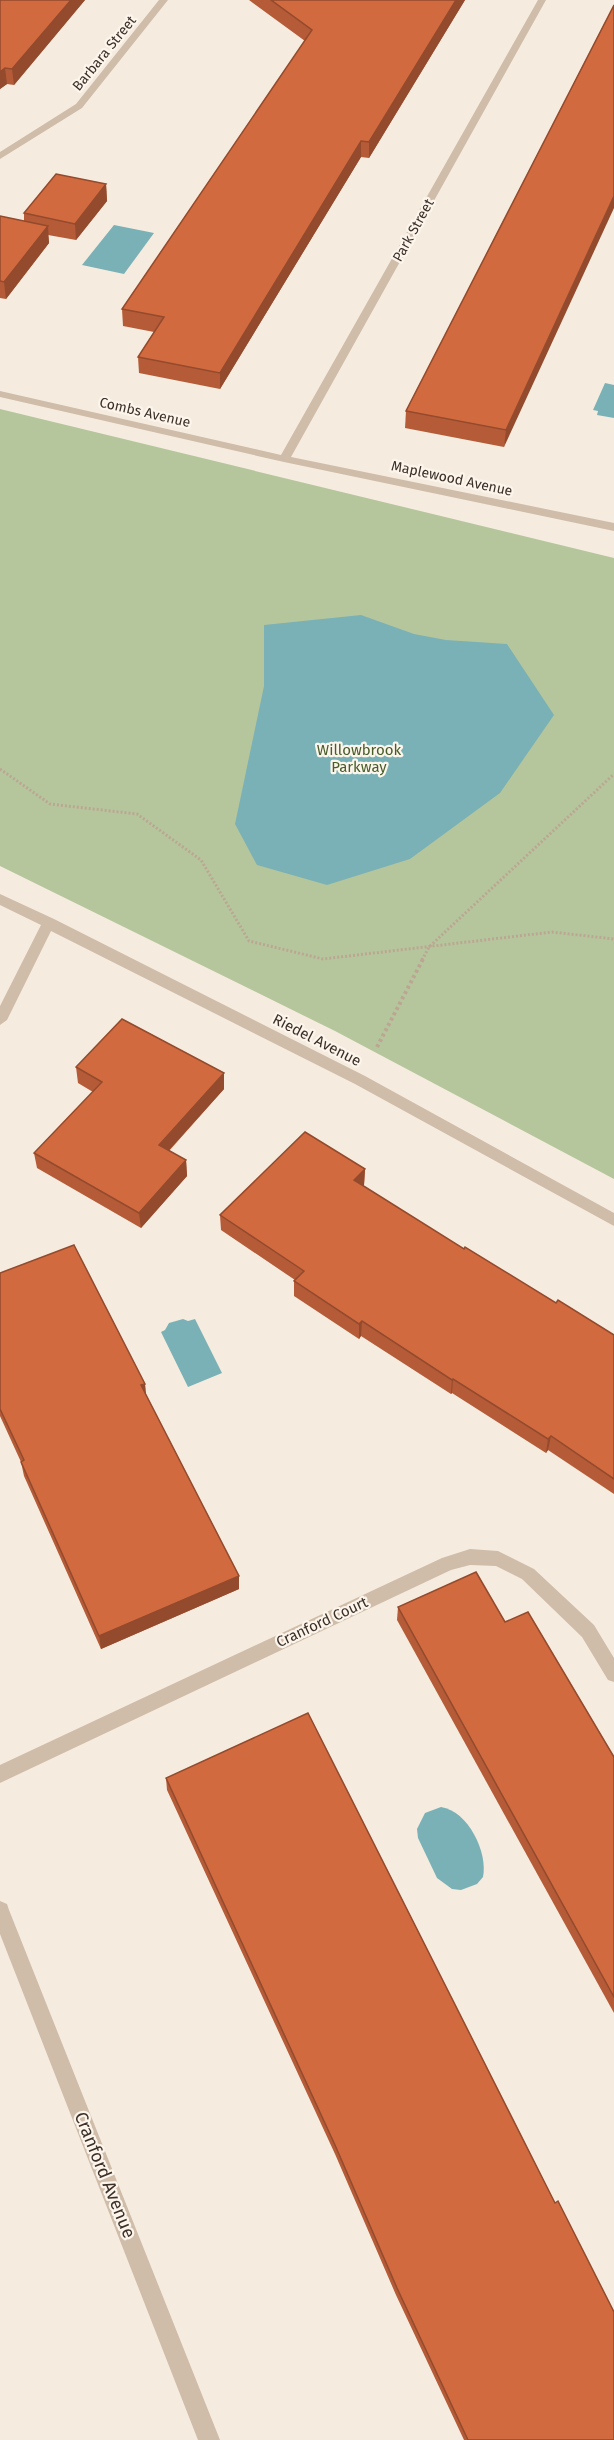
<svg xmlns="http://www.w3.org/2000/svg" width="614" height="2440" viewBox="0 0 614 2440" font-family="'Fira Sans',sans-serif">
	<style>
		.green { fill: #b6c69c }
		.water { fill: #7ab1b6 }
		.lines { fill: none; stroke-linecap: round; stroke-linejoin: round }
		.path-far1 { stroke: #bba693; stroke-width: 3; stroke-dasharray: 2 2; stroke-linecap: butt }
		.path { stroke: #bba693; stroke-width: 4; stroke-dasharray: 3 3; stroke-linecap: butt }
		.street { fill: #cfbca9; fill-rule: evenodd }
		.wall { fill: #b55b37 }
		.shaded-wall { fill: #934a2d }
		.building { fill: #d26a40; stroke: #934a2d; stroke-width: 1.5 }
		.labels { text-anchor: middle; stroke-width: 4.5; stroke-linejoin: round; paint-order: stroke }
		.far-street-label { font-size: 14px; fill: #3c3029; stroke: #fcf5ec }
		.park-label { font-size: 15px; fill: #485d2a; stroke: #fcf5ec }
		.street-label { font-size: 15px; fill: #3c3029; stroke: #fcf5ec }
		.near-street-label { font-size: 18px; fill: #3c3029; stroke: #fcf5ec }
	</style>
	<rect width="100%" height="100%" fill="#f5ecdf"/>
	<polygon class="green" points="0,409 614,558 614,1179 335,1031 0,866"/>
	<g class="water">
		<polygon points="114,225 154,233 124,274 82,265"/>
		<polygon points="605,383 614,385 614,418 597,415 598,411 593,410"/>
		<polygon points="361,615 414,634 446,640 507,644 554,715 500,793 410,859 327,885 257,865 235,824 264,686 264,625"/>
		<polygon points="183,1319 188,1321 195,1319 222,1373 188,1387 161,1332 165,1330 169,1323"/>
		<path d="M441,1807C468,1811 488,1852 483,1877L477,1884L461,1890L452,1889L437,1878L418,1838L417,1829L425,1813Z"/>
	</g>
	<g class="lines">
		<g class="path-far1">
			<polyline points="0,769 50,804 137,814 201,860 249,941 323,959 552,932 614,939"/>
			<polyline points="422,960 429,947 614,774"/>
		</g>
		<polyline class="path" points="377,1047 423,959"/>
		<g class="street">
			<polygon points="159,0 168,0 82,108 0,159 0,152 76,104"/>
			<polygon points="538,0 546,0 291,457 614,523 614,531 284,462 0,397 0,391 281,455"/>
			<polygon points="0,894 54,919 365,1076 614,1213 614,1226 355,1084 51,931 7,1020 0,1025 0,1006 41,925 0,905"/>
			<polygon points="470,1549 498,1551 534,1569 594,1625 614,1658 614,1682 608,1680 582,1637 522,1579 496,1566 470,1565 451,1570 0,1783 0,1765 442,1558"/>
			<polygon points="0,1901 7,1904 9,1910 220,2440 198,2440 0,1934"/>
		</g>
	</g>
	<g class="wall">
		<polygon points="0,0 85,0 14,85 7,84 0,89"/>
		<polygon points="249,0 465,0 369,158 361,157 220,389 139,373 138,357 154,332 123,326 122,309 305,41"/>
		<polygon points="614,5 504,447 405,428 406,411"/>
		<polygon points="106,184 107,201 76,240 48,235 49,243 6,299 0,298 0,216 24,221 24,213"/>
		<polygon points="76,1067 224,1089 169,1151 186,1160 187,1176 141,1228 37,1168 34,1153 93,1092 78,1083"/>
		<polygon points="365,1169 364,1185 363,1186 464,1249 556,1303 614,1335 614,1494 548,1450 546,1453 452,1393 451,1394 361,1336 359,1339 294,1296 294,1281 295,1280 221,1230 220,1215"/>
		<polygon points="0,1273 145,1384 146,1395 239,1589 101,1649 24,1476 21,1462 0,1416"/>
		<polygon points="398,1607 614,1757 614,2013 397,1620"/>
		<polygon points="166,1778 555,2203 614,2440 464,2440 396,2295 335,2154 167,1790"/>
	</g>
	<g class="shaded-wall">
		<polygon points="71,0 85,0 14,85 12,69"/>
		<polygon points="456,0 465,0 369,158 369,142"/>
		<polygon points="5,68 7,84 0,89 0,72"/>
		<polygon points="361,141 361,157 220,389 220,373"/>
		<polygon points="106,184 107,201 76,240 75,224"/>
		<polygon points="614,196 614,208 504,447 506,430"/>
		<polygon points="48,226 49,243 6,299 4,282"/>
		<polygon points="224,1073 224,1089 160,1160 159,1145"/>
		<polygon points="186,1160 187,1176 141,1228 139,1213"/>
		<polygon points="365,1169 364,1185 353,1196 354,1180"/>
		<polygon points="362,1321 361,1336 359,1339 359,1324"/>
		<polygon points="453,1379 452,1393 451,1394 452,1380"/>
		<polygon points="145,1384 146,1398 141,1385"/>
		<polygon points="551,1436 548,1450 546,1453 548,1439"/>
		<polygon points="239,1576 239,1589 101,1649 99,1636"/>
	</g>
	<g class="building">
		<polygon points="0,0 71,0 12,69 5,68 0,72"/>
		<polygon points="271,0 456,0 369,142 361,141 220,373 138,357 164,317 122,309 312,30"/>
		<polygon points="614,5 614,196 506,430 406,411"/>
		<polygon points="56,174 106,184 75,224 24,213"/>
		<polygon points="0,216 48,226 4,282 0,281"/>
		<polygon points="122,1019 224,1073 159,1145 186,1160 139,1213 34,1153 102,1082 76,1067"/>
		<polygon points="305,1132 365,1169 354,1180 464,1249 465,1247 556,1303 558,1300 614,1335 614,1479 551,1436 548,1439 453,1379 452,1380 362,1321 359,1324 294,1281 304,1271 220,1215"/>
		<polygon points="74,1245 145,1384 141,1385 239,1576 99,1636 21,1462 24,1460 0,1409 0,1273"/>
		<polygon points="476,1572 505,1622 528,1612 614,1757 614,1997 398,1607"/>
		<polygon points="308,1713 555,2203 558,2201 614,2312 614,2440 468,2440 397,2288 335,2145 166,1778"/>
	</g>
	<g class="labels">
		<g class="far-street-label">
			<text transform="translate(104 53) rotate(-51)" y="5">Barbara Street</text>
			<text transform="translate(413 230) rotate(-61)" y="5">Park Street</text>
			<text transform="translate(145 412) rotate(13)" y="5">Combs Avenue</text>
			<text transform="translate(452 478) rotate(12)" y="5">Maplewood Avenue</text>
		</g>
		<g class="park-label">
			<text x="359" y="755">Willowbrook<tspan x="359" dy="17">Parkway</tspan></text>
		</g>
		<g class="street-label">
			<text transform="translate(317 1040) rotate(27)" y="5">Riedel Avenue</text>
			<text transform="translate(322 1622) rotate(-25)" y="5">Cranford Court</text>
		</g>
		<g class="near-street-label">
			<text transform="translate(105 2175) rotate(68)" y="6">Cranford Avenue</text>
		</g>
	</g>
</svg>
